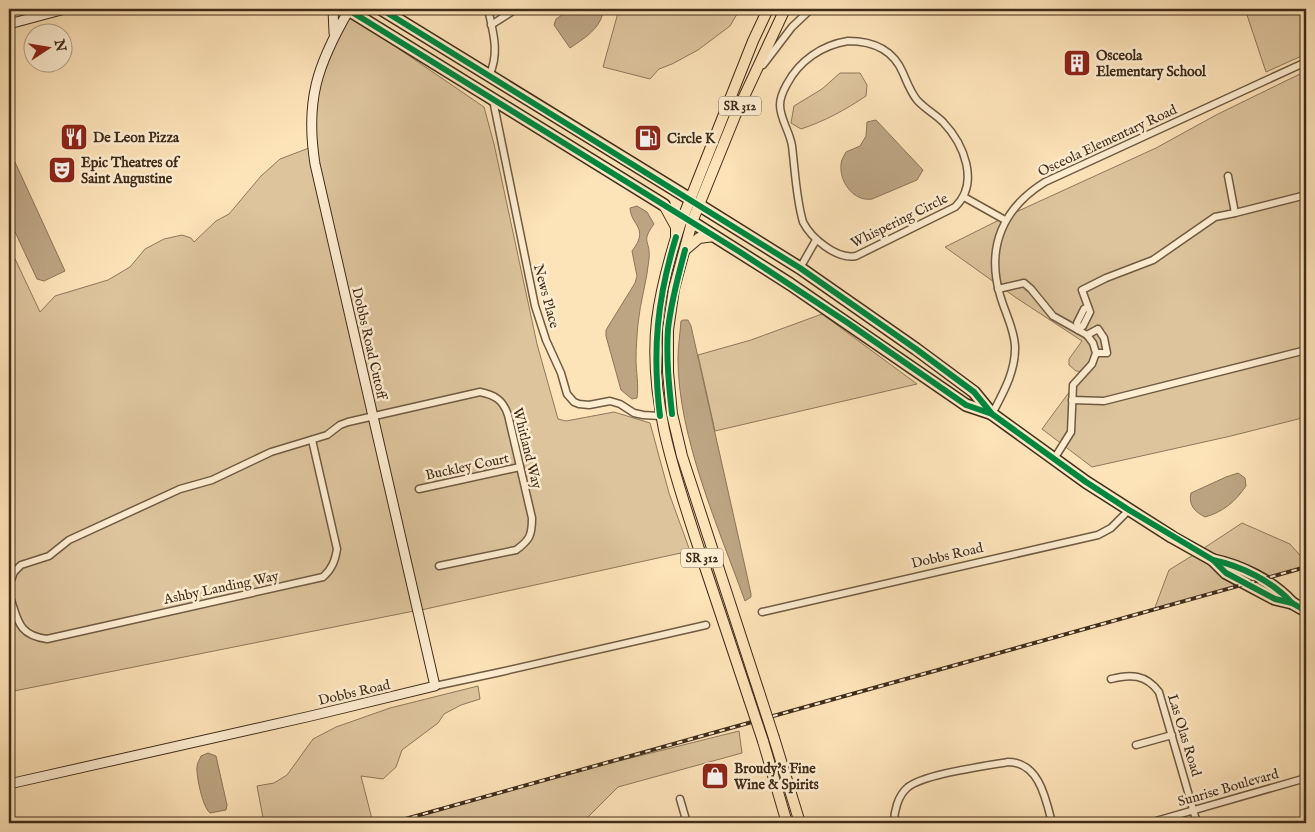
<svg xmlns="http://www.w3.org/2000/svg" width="1315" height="832" viewBox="0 0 1315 832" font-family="'IM FELL English',serif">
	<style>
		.green { fill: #ddc49d; stroke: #8e785c }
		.water { fill: #bda583; stroke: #8b7559 }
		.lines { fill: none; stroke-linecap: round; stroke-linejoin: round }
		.street-casing { stroke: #6f5a42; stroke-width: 9 }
		.secondary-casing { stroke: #402c1b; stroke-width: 11 }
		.primary-casing { stroke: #402c1b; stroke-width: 12 }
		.highway-casing { stroke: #402c1b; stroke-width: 14 }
		.street { stroke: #feedd1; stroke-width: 6 }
		.secondary { stroke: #feedd1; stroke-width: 9 }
		.primary { stroke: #fde3b8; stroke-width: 10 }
		.highway { stroke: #fde3b8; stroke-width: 11 }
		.rail-casing { stroke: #402c1b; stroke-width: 4 }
		.rail { stroke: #feedd1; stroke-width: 2; stroke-dasharray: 5.5; stroke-linecap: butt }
		.primary-bridge-casing { stroke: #402c1b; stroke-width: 12; stroke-linecap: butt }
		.primary-bridge { stroke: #fde3b8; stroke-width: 10 }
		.cycleway-casing { stroke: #feedd1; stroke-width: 9 }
		.cycleway { stroke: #00873e; stroke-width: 6 }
		.labels { text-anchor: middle; stroke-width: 5; stroke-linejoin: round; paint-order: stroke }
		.shield { fill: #feedd1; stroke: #796652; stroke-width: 1 }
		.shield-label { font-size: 12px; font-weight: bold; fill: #402c1b }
		.poi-label { font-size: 14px; font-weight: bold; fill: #402c1b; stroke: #feedd1; text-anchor: start }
		.street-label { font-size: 14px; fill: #402c1b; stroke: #feedd1 }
	</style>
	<rect width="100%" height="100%" fill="#fde3b8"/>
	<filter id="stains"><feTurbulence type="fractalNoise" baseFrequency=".004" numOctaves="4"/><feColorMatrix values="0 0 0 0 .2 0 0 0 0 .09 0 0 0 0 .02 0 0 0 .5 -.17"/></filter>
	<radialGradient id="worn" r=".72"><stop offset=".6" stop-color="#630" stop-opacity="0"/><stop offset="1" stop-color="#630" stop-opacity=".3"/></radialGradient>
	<g class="green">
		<polygon points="619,9 740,9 730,26 698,50 672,64 659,69 650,79 603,67"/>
		<polygon points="1245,9 1306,9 1306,54 1266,72"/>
		<path d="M349,17L364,25L484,107L494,144L537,344L558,419L566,421L614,412L650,423L669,493L690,551L421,610L318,164C314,133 313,94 325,65C331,48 341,33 349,17Z"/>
		<polygon points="1306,71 1306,417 1231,436 1092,467 1042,429 1084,372 1076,371 1069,365 1069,359 1082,341 1015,297 945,247 1003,218 1156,148 1216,115"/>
		<path d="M840,73H860L867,85L866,96C845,110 825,121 801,129L791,123L794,106L822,89Z"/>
		<polygon points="309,148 414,611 9,692 9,246 40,312 55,296 108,280 130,267 145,249 164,239 182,235 191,238 194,242 216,221 229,214 261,176 280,159"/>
		<polygon points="822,314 917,384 715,431 698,355 751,340"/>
		<polygon points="1242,523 1290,544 1306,562 1306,567 1265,579 1201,550"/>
		<polygon points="1195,554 1242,585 1154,610 1169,570"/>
		<polygon points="478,686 480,699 461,705 444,714 438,723 402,750 396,767 383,779 361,776 373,823 264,823 257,786 274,783 287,775 313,739 336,727 390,708"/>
		<polygon points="739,731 742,753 618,787 582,823 393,823 603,765"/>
	</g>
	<g class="water">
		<path d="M571,9H601L603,13C599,30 583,39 570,48L554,25L556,19Z"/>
		<path d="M876,120L923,170L917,180L872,199C854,202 839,182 841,164C841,160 844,156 846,152L860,146L866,136L867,122Z"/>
		<polygon points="9,149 65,271 44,281 37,279 9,219"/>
		<path d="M637,206L647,212L654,224C640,243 651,240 649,259C647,281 640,302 638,324C637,335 636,348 636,359C636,372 639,385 637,398L632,399L621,390L606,336V330L635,283L637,276L632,251C650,228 631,226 630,208Z"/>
		<path d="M683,320H688L691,326L746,571L751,594V597L745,601C719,529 678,437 678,359C678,347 680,334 681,321Z"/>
		<path d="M1238,473L1245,478L1246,486C1235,502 1223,512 1205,517C1195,512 1188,505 1191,493L1226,477Z"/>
		<path d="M208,753L216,756L227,805L226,810L210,813C203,808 196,776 197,767C197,763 200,759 201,756Z"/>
	</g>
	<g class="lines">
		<g class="street-casing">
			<g id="street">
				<path d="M488,9C493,32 500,53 489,76"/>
				<polyline points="791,9 801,11 806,9"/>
				<polyline points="491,25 516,9"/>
				<path d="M848,41C872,41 893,49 903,73C907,82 910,91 917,100C925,109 935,114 943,122C964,144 980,183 955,207L856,256C837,260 811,238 803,222C796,198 795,170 792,146C790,132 780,119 780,105C780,97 783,91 787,84C799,61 822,45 848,41Z"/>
				<polyline points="763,65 792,27 811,9"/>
				<polyline points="493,100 535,306 546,340 561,373 567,394 574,402 579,404 589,405 610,401 620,404 634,413 643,415 660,416"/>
				<polyline points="1228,176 1235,213 1306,195"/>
				<polyline points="964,197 1005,220"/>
				<polyline points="800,268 816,240"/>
				<polyline points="998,289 1024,283 1031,289 1053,316 1087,335 1093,343 1096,353 1092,364 1073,385 1071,432 1054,459"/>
				<polyline points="1079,327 1077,323 1084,309 1088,307"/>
				<polyline points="1078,330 1083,326 1090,312 1082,290 1106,278 1153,260 1215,217 1235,213"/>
				<polyline points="1087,335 1098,329 1104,338 1107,353 1096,353"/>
				<polyline points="1072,400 1104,401 1306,350"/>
				<path d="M992,414C1003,393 1016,371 1015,346C1014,328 1005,313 1000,295C986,247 1003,208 1045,182L1306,62"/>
				<polyline points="419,489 520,467"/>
				<path d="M9,586L14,572L21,565L49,556L69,540L180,489L212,480L271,452L327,435L340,425L348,422L480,392C495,395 503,400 508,415L532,518C532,535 530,540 516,550L439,566"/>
				<path d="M9,594C18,619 17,635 47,639L323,577C332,569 335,561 337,549L312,440"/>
				<polyline points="762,612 1098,535 1111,528 1129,510"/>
				<path d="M1111,679C1130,674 1146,674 1159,692L1197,823"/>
				<polyline points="435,686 496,673 706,625"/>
				<polyline points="1136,745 1172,735"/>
				<polyline points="680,799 687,823"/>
				<polyline points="1156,821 1306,778"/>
				<path d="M894,823C894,811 898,796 907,788C923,774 986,766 1008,762C1039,762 1046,799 1052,823"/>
			</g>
		</g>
		<g class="secondary-casing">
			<g id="secondary">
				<polyline points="333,9 334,33"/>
				<polyline points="9,24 65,9"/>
				<path d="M9,784L311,716L435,686L315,164C305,101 317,65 349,10"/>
			</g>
		</g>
		<g class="primary-casing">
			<g id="primary">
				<polyline points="664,205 676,227 676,236"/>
				<polyline points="685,250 699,238 714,236"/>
				<polyline points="760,695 682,456 672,414 668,372 668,330 674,289 692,222 735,116 785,9"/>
				<path d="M749,699C732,649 716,599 699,549C675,475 648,400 657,320C661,288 670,256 680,225L753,41L768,9"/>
				<polyline points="774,738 800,823"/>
				<polyline points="763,741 787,823"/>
			</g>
		</g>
		<g class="highway-casing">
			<g id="highway">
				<polyline points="347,9 664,205"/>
				<polyline points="381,9 690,199"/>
				<polyline points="699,205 800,268 916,349 974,392 992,414 1086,482 1172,537 1213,560 1226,573 1275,599 1292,603 1306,611"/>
				<polyline points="692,222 790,284 966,405 990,413"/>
				<path d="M1213,560C1241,566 1272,581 1292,603"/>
			</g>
		</g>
		<use href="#street" class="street"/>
		<use href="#secondary" class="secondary"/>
		<use href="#primary" class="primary"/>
		<use href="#highway" class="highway"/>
		<g class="rail-casing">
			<polyline id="rail" points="391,823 1306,567"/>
		</g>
		<use href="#rail" class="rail"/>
		<g class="primary-bridge-casing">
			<g id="primary-bridge">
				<polyline points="760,695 774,738"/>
				<polyline points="749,699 763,741"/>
			</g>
		</g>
		<use href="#primary-bridge" class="primary-bridge"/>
		<g class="cycleway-casing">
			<g id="cycleway">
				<polyline points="347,9 740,252 848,323 966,405 992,414"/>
				<polyline points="381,9 800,268 916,349 974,392 992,414 1086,482 1129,510 1213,560 1226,573 1275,599 1292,603 1306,611"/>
				<path d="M672,414C669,386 666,358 668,329C671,302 678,276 685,250"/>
				<path d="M660,416C652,351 657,299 676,237"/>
				<path d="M1213,560C1241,566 1272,581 1292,603"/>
			</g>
		</g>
		<use href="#cycleway" class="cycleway"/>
	</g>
	<defs>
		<g id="building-square" transform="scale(1.4375)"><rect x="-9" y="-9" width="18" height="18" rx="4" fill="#8f2418" stroke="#feedd1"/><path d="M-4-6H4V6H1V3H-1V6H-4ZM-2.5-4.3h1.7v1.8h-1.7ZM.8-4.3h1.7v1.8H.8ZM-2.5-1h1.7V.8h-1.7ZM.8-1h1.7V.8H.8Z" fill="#fff"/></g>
		<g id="restaurant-square" transform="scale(1.4375)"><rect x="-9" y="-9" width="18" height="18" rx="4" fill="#8f2418" stroke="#feedd1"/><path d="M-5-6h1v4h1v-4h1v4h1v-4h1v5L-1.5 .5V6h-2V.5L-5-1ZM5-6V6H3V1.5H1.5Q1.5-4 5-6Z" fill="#fff"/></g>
		<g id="fuel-square" transform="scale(1.4375)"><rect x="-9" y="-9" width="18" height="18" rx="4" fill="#8f2418" stroke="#feedd1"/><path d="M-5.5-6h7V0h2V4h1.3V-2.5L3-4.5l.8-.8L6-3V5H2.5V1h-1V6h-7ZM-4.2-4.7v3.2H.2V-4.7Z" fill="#fff"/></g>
		<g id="theatre-square" transform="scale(1.4375)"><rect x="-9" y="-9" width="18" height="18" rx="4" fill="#8f2418" stroke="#feedd1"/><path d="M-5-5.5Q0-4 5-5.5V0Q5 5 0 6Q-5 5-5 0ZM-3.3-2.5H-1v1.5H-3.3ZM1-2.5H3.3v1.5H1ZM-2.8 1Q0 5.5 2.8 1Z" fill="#fff"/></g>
		<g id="shop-square" transform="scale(1.4375)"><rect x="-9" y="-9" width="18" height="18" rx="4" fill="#8f2418" stroke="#feedd1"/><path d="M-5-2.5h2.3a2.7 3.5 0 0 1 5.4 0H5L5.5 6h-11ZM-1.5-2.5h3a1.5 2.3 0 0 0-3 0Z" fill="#fff"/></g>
	</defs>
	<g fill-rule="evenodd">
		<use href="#building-square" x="1077" y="63"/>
		<use href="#restaurant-square" x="74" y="137"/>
		<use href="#fuel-square" x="648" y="138"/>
		<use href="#theatre-square" x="62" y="170"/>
		<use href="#shop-square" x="715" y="776"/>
	</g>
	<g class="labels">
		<g class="shield">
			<rect x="719" y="96.5" width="42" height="19" rx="4"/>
			<rect x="681" y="548.5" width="42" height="19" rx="4"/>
		</g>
		<g class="shield-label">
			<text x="740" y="110">SR 312</text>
			<text x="702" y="562">SR 312</text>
		</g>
		<g class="poi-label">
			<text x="1096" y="60">Osceola<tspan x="1096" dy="16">Elementary School</tspan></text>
			<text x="93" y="142">De Leon Pizza</text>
			<text x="667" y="143">Circle K</text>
			<text x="81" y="167">Epic Theatres of<tspan x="81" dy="16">Saint Augustine</tspan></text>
			<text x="734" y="773">Broudy's Fine<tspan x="734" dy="16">Wine &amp; Spirits</tspan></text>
		</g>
		<g class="street-label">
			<text transform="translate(1107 140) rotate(-25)" y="5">Osceola Elementary Road</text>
			<text transform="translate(899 220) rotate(-26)" y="5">Whispering Circle</text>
			<text transform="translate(547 296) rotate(75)" y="5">News Place</text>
			<text transform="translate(370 343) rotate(77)" y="5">Dobbs Road Cutoff</text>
			<text transform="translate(528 448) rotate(76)" y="5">Whitland Way</text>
			<text transform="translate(467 466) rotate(-12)" y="5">Buckley Court</text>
			<text transform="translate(947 555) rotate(-13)" y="5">Dobbs Road</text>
			<text transform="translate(221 587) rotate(-12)" y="5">Ashby Landing Way</text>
			<text transform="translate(354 692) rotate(-13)" y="5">Dobbs Road</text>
			<text transform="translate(1185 735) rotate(73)" y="5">Las Olas Road</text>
			<text transform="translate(1228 787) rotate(-16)" y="5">Sunrise Boulevard</text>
		</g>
	</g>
	<rect width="1315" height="832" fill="none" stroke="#fde3b8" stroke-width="30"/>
	<rect x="10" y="10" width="1295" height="812" fill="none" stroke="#402c1b" stroke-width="2.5"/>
	<rect x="15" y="15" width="1285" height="802" fill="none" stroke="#402c1b"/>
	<g transform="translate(48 48) rotate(78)"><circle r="24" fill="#feedd1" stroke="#b2a088"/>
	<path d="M0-4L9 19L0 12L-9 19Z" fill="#8f2418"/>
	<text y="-8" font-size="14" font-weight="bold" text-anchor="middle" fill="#402c1b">N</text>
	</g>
	<rect width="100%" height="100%" filter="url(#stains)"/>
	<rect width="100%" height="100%" fill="url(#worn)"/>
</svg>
